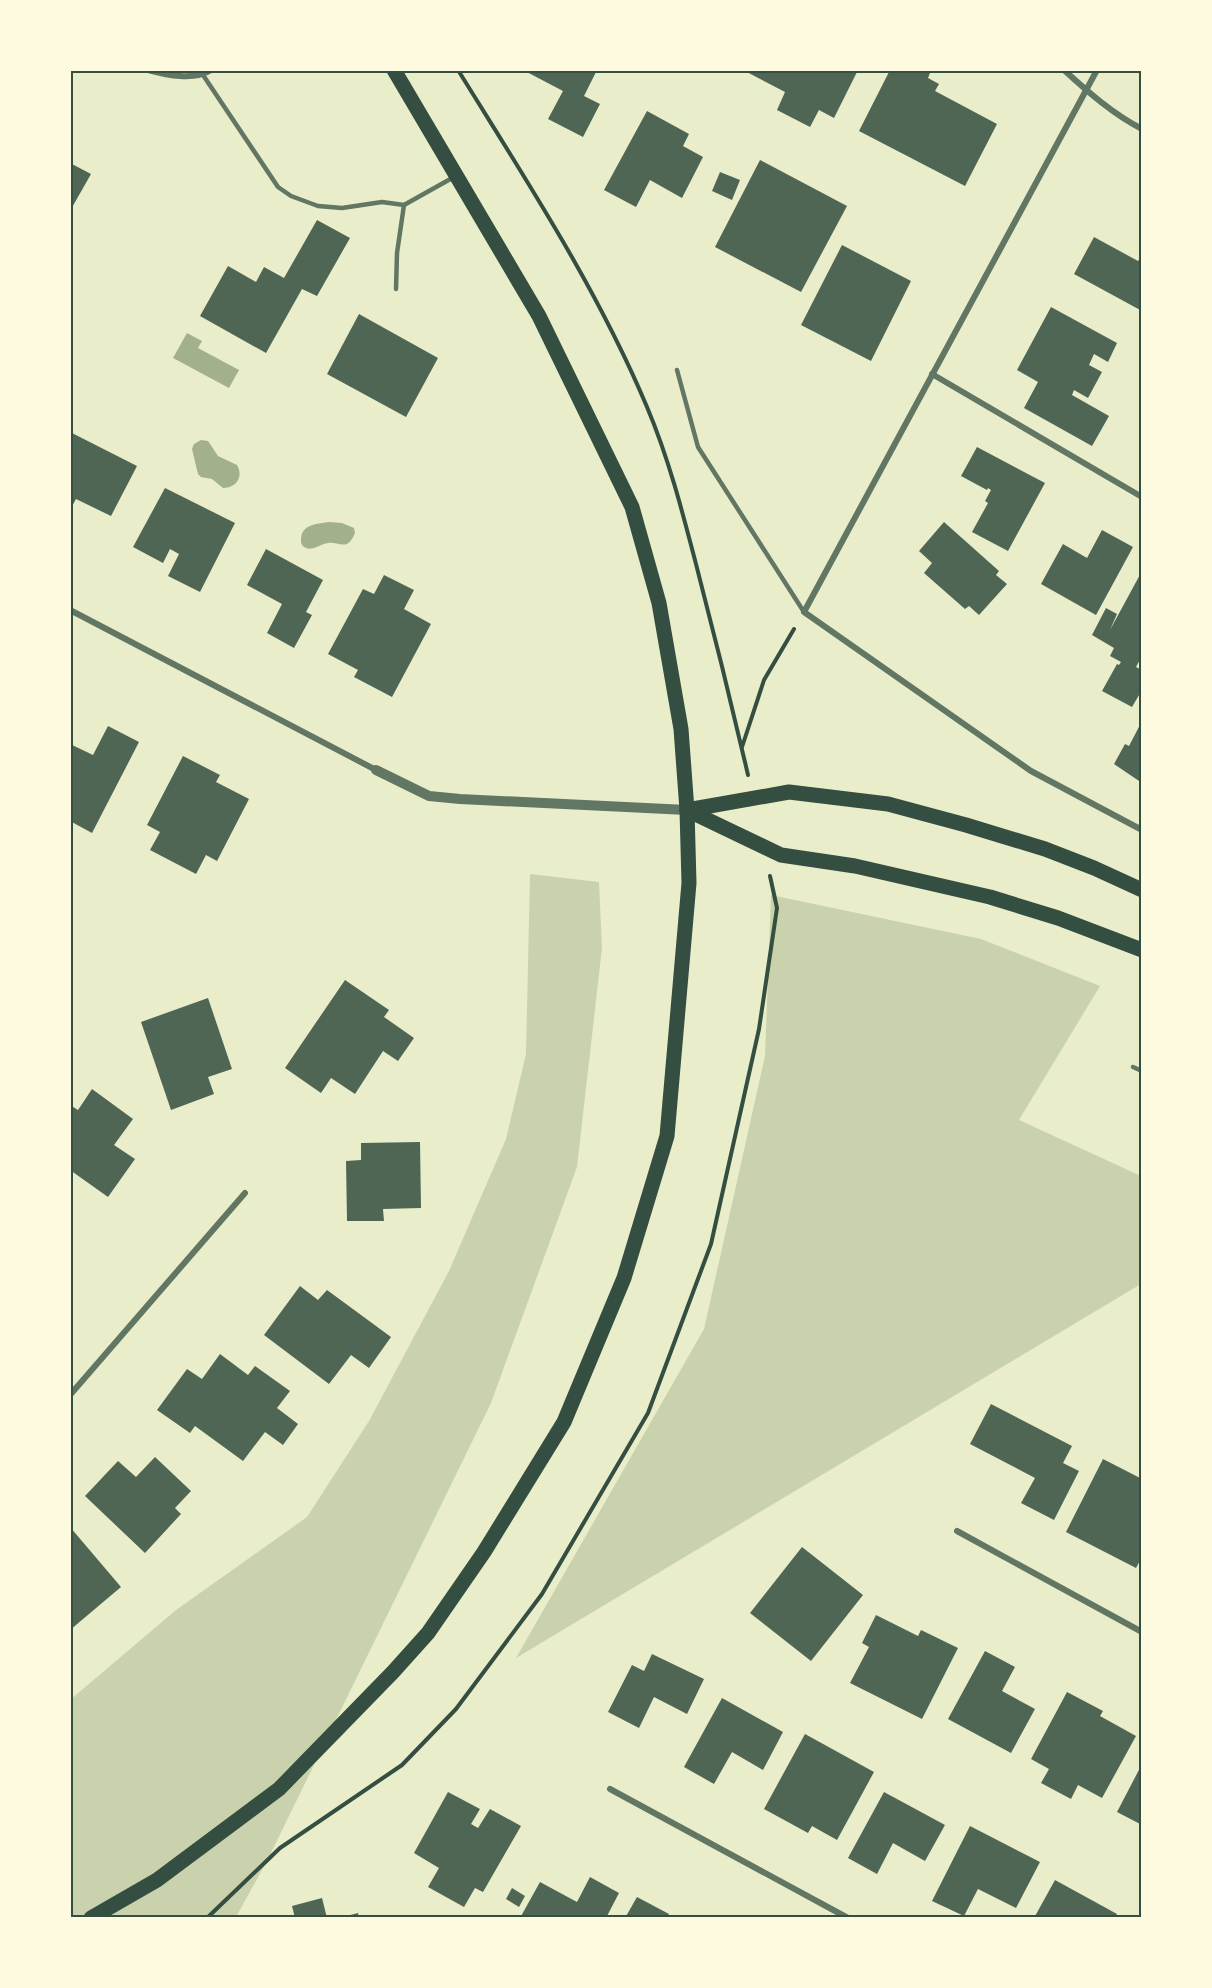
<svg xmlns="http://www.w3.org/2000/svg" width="1212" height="1988" viewBox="0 0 1212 1988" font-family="Georgia,serif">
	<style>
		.green { fill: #cad2ad }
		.water { fill: #a3b18a }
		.building { fill: #4f6655 }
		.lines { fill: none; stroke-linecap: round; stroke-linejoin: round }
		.path { stroke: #344e41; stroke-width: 4 }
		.service { stroke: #617663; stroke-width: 4.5 }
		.minor { stroke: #617663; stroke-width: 6 }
		.tertiary { stroke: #617663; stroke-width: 10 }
		.primary { stroke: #344e41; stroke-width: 15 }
		.neatline { fill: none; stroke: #344e41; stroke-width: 2 }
	</style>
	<rect width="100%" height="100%" fill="#e9edc9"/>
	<g class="green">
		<polygon points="530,874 599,882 602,948 577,1167 491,1403 267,1861 236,1917 71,1917 70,1700 176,1610 307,1517 369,1421 449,1271 506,1139 526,1054"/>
		<polygon points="771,895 981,939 1100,986 1019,1120 1141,1176 1141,1284 516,1658 704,1329 765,1056"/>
	</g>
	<g class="water">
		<polygon points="187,333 202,341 198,348 239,370 229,388 173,358"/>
		<path d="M201,440L208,441L218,456L237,465C244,477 236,488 223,488L212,479L201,477L198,474L192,449L194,444Z"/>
		<path d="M329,522L342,523L354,528L355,533C353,537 351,542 347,544C341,546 334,542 328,543C320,544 313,551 306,548C302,546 301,544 301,540C301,524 317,524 329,522Z"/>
	</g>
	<g class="building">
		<polygon points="523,70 597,70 584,96 600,104 583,137 548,119 563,91"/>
		<polygon points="743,70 858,70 834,118 819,110 810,127 777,110 785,92"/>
		<polygon points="890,70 925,70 930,73 928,78 939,84 935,91 997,124 965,186 859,131"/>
		<polygon points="647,111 689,134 683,146 703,157 682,198 650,180 636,207 604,190"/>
		<polygon points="760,160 847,206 801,292 715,247"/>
		<polygon points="70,163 91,174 70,211"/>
		<polygon points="720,172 740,180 732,200 712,191"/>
		<polygon points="317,220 350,238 317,296 302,289 266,353 200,316 228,266 256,282 264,267 284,278"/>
		<polygon points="1094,237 1138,261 1142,255 1142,311 1074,274"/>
		<polygon points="842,245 911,281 871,361 801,325"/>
		<polygon points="1051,307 1117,343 1108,362 1094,354 1089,365 1102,372 1088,398 1074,390 1072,395 1109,416 1092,446 1024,408 1038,382 1017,370"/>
		<polygon points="359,314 438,358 406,417 327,374"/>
		<polygon points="70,432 137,466 111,516 76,499 70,510"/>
		<polygon points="977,447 1045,483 1008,551 972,532 988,503 985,501 991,490 988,488 987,490 961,476"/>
		<polygon points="165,488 235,523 200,592 168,576 179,554 170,549 163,563 133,547"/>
		<polygon points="944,522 999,571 996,575 1007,584 979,615 969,606 965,609 924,573 932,563 919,551"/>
		<polygon points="1102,530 1133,547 1096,615 1041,584 1063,544 1087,558"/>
		<polygon points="266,549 323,580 306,612 312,615 294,648 267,633 282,604 247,585"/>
		<polygon points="1142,571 1142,656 1136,667 1142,670 1142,690 1132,707 1102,691 1117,664 1119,665 1121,662 1110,656 1114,648 1092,635 1106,608 1117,614 1110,630"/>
		<polygon points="384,575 414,590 404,609 431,624 392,697 354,677 358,670 328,654 363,589 374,594"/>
		<polygon points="1142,721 1142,783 1114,764 1125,744 1129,746"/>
		<polygon points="108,726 139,742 92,833 70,821 70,744 93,755"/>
		<polygon points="183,756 220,775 216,782 249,799 217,861 206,855 196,874 150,850 160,832 147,825"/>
		<polygon points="345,980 389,1010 384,1017 414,1038 398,1061 383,1051 355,1094 331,1078 321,1093 285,1068"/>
		<polygon points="208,998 232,1069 208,1077 214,1094 171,1110 141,1022"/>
		<polygon points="92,1089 133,1119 114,1145 135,1159 108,1197 70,1170 70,1105 78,1110"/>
		<polygon points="420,1142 421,1208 383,1209 384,1221 347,1221 346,1161 361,1160 361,1143"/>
		<polygon points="300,1286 318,1300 327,1290 391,1337 369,1368 351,1355 329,1384 264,1335"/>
		<polygon points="220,1354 248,1375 255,1366 290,1391 277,1408 298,1424 283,1445 265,1432 243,1461 195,1426 190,1433 157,1410 187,1369 202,1379"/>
		<polygon points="991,1404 1072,1446 1063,1463 1079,1471 1054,1520 1021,1503 1035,1478 970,1444"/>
		<polygon points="155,1457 191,1491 175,1508 181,1514 145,1553 85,1496 118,1461 136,1477"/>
		<polygon points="1103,1459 1142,1479 1142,1557 1136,1568 1066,1532"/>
		<polygon points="70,1527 121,1587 70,1630"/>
		<polygon points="802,1547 863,1595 811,1661 750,1613"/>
		<polygon points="876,1615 918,1636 921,1630 958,1648 922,1719 850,1683 869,1647 862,1643"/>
		<polygon points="985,1651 1015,1667 1002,1691 1035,1709 1011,1753 948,1719"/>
		<polygon points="652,1654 704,1679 687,1714 654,1697 639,1728 608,1712 632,1665 644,1671"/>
		<polygon points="1067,1692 1103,1711 1100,1716 1136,1736 1102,1798 1078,1785 1071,1799 1041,1783 1049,1769 1031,1759"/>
		<polygon points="722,1698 783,1732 763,1770 732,1752 714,1784 684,1767"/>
		<polygon points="805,1734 874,1772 837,1840 812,1826 808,1833 764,1809"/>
		<polygon points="1142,1764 1142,1825 1117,1812"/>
		<polygon points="448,1792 480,1809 471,1824 478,1828 490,1809 521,1826 483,1892 475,1888 464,1907 428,1887 439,1868 414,1853"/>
		<polygon points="884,1792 945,1825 925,1861 893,1843 877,1874 848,1858"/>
		<polygon points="970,1826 1040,1862 1016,1908 978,1889 964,1916 932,1901"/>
		<polygon points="590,1877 619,1893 606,1918 520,1918 540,1882 577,1902"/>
		<polygon points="1055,1880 1117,1914 1115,1918 1034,1918"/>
		<polygon points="512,1888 525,1896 519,1907 506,1899"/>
		<polygon points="637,1897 669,1914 667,1918 625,1918"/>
		<polygon points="322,1898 327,1918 295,1918 292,1906"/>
		<polygon points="358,1913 359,1918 343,1918 343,1917"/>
	</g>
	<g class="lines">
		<g class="path">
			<path d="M458,70C526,180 597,288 647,407C669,459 683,514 697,568C715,637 732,706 748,775"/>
			<polyline points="742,747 764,680 794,629"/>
			<polyline points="207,1918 280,1848 402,1765 456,1709 542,1594 648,1413 711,1244 759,1029 777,908 770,876"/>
		</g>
		<g class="service">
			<polyline points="203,75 278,187 291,196 318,206 342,208 382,202 404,205 397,253 396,289"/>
			<polyline points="404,205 454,177"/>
			<polyline points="677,370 698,447 804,612"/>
			<polyline points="1133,1067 1142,1071"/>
		</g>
		<g class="minor">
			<path d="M148,70C167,75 194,81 211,70"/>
			<path d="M1064,70C1088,92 1113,114 1142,129"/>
			<polyline points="1097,70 804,612 1031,771 1142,830"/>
			<polyline points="932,374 1142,497"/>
			<polyline points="70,610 376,770"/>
			<polyline points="70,1395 245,1193"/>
			<polyline points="957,1531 1142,1632"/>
			<polyline points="610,1789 848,1918"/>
		</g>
		<polyline class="tertiary" points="376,770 429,796 460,799 687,810"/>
		<g class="primary">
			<polyline points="687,810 781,855 855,866 990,897 1058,918 1142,950"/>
			<polyline points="687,810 789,792 888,804 966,825 1045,849 1094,868 1142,890"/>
			<polyline points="91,1918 157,1880 279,1789 393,1672 428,1633 484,1552 564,1422 624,1278 667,1136 689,883 687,810 681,729 659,603 632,507 539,316 394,70"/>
		</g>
	</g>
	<rect width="1212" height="1988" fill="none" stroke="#fefae0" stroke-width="144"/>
	<rect x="72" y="72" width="1068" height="1844" class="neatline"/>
</svg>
